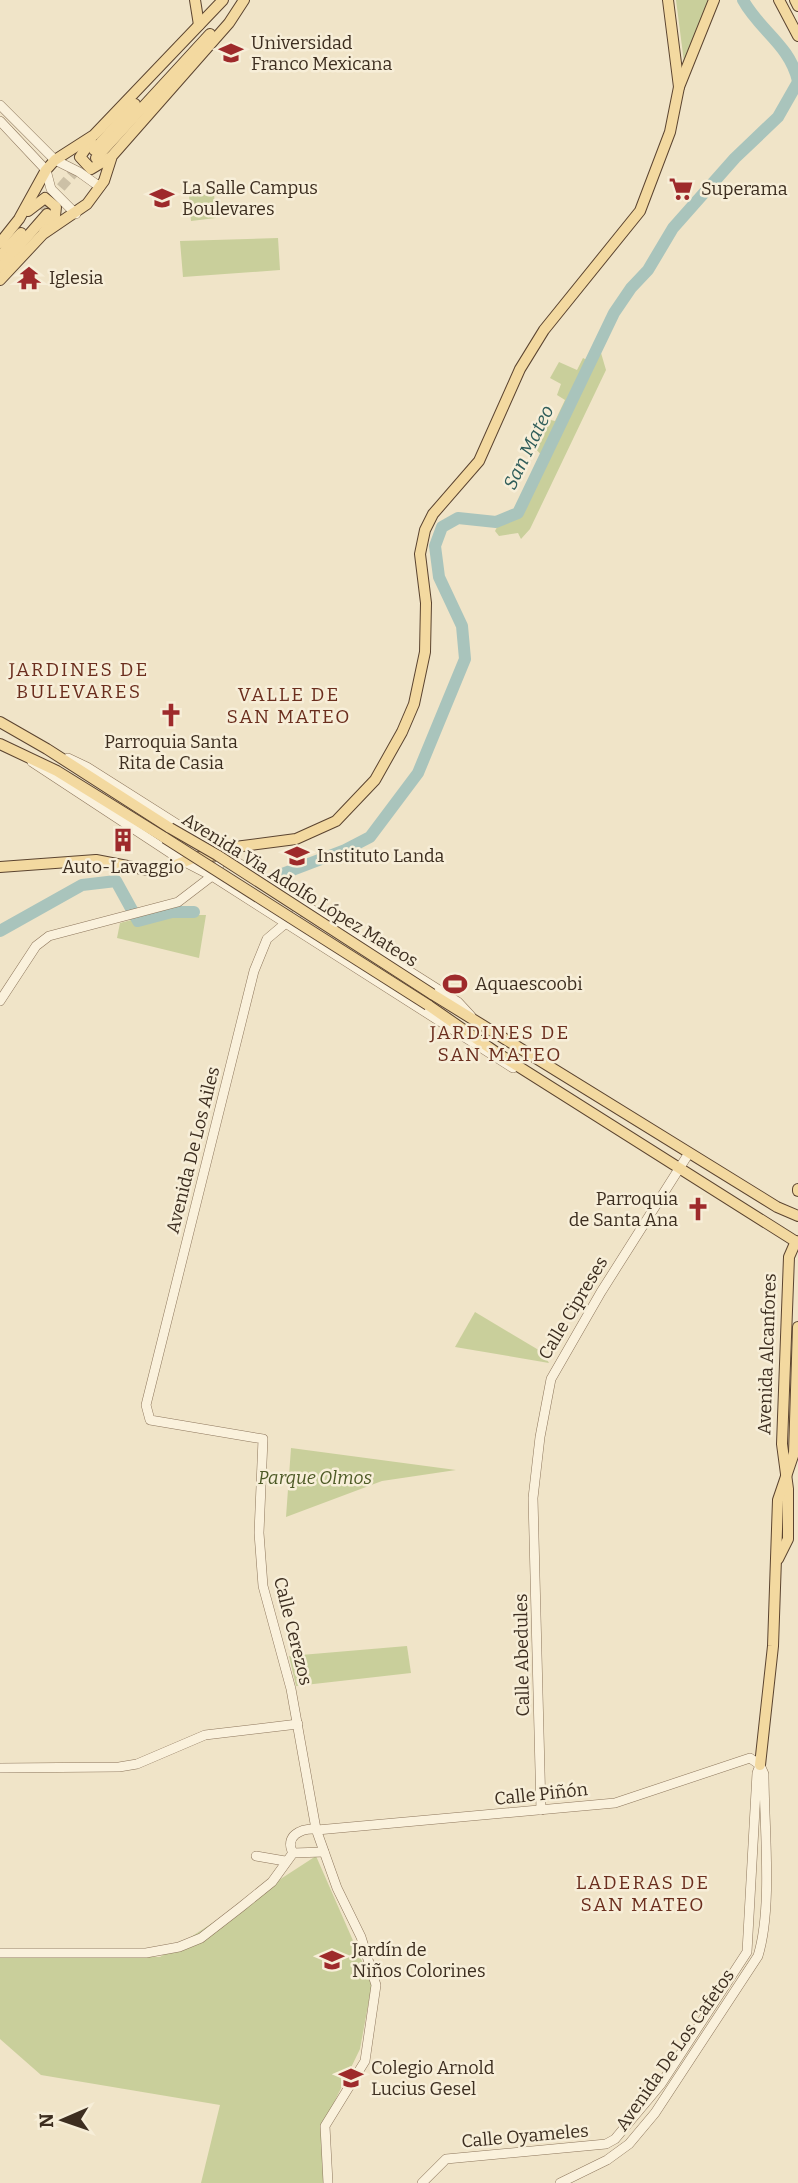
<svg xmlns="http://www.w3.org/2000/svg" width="798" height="2183" viewBox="0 0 798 2183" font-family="Bitter,serif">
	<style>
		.green { fill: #c9cf9b }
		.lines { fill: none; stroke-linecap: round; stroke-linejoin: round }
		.river { stroke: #a9c4bc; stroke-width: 12 }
		.major-tunnel { stroke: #ccc0a6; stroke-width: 10; stroke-dasharray: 10 5; stroke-linecap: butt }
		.minor-casing { stroke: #8d765c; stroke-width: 10 }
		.major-casing { stroke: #5b4430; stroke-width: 12 }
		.minor { stroke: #faf1dc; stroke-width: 9 }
		.major { stroke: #f3d9a0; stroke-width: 10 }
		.major-bridge-casing { stroke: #5b4430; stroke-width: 12; stroke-linecap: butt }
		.major-bridge { stroke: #f3d9a0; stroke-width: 10 }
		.labels { text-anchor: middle; stroke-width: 5; stroke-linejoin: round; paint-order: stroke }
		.poi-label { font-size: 18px; fill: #3d2e20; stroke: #f7eed8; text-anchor: start }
		.street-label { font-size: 18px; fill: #3d2e20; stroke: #f7eed8 }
		.park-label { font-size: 18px; font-style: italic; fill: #4d5a26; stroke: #f7eed8 }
		.water-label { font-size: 19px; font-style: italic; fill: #2f5d5a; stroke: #f7eed8 }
		.neighbourhood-label { font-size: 19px; letter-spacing: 2px; fill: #6b2e1e; stroke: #f7eed8 }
	</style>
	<rect width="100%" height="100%" fill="#f0e4c8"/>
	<g class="green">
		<polygon points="676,0 710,0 685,70"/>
		<polygon points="214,193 216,218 191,221 189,196"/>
		<polygon points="278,238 280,270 183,277 180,241"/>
		<polygon points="599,346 606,370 530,529 521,539 518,533 499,536 495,531 499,523 519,515 531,479 542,456 536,449 539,442 535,437 546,419 555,421 565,400 557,395 561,384 550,378 559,362 577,370 583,358 589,361"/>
		<polygon points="179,915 206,915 199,958 117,938 120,923 135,919 139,922"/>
		<polygon points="475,1312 542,1352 549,1363 455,1347"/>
		<polygon points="291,1448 456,1470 382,1481 286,1517"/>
		<polygon points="407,1646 411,1673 296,1686 289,1656"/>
		<polygon points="316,1856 372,1984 360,2049 327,2117 324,2183 201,2183 220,2105 41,2075 0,2039 0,1958 18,1954 160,1957"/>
	</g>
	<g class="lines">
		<g class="river">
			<path d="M743,0C759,30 790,45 798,81"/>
			<polyline points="282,874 345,850 370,837 418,773 465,659 462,626 439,577 435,546 442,527 458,518 496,522 518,513 614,313 631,288 648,270 673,228 735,158 778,117 798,82"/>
			<polyline points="0,931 82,885 116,881 138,921 172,912 194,912"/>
		</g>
		<polyline class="major-tunnel" points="41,210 91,153"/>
		<g class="minor-casing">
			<g id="minor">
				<polyline points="0,105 55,160 79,172 100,187"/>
				<polyline points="0,121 46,170 51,189 76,214"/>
				<polyline points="68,758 87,767 458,1002 471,1016"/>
				<polyline points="32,762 181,860 212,876 513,1068"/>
				<polyline points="306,906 267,939 254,971 146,1405 150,1420 263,1439 259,1533 263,1586 291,1689 316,1829 337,1888 361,1937 376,1985 365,2061 325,2126 328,2183"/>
				<polyline points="0,1001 36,946 49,936 178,902 212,876 226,854"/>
				<polyline points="0,1768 119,1767 137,1764 205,1735 298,1724"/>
				<polyline points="541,1810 533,1498 540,1437 551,1379 601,1292 689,1153"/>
				<polyline points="317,1830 615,1803 750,1758 760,1765"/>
				<path d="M293,1853C284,1836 301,1828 316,1829"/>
				<polyline points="256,1856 285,1861"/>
				<polyline points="0,1953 146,1953 179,1947 201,1938 241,1907 272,1882 293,1853 324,1852"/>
				<polyline points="422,2183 446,2159 606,2144 615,2139 661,2084 747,1952 757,1773 760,1765"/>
				<path d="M560,2183L607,2160L629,2144L655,2113L758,1956C773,1907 764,1827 764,1774L760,1765"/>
			</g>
		</g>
		<g class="major-casing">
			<g id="major">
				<polyline points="195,0 199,25"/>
				<polyline points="668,0 679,87"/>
				<polyline points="779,0 798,36"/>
				<polyline points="795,0 798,6"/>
				<polyline points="91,141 80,157 91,169 111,157"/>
				<polyline points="94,150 135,104"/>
				<polyline points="96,158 210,34"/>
				<polyline points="28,211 45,198 56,207 55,216 44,232"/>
				<polyline points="0,243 19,219 46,170 55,160 94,135 223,0"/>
				<polyline points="0,256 21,233"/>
				<polyline points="0,268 47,214"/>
				<polyline points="0,280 43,234 87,204 104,181 112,156 229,23 244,0"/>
				<polyline points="0,722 47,749 170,828"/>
				<polyline points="0,744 57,771 165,838"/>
				<polyline points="0,867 96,860 148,870 166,869 193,858 226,854 235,847 296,839 336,821 375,780 402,732 414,704 425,652 426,603 420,554 425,530 433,514 479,461 520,369 544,330 640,211 670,132 679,87 714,0"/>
				<polyline points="432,994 777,1207 798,1216"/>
				<polyline points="428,1005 497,1053 798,1243"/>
				<polyline points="798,1189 798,1191"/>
				<polyline points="778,1559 788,1539 788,1489 782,1444 789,1257 796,1241"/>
				<polyline points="760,1765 773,1646 778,1500 794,1453 798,1327"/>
			</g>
		</g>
		<use href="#minor" class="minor"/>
		<use href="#major" class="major"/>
		<g class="major-bridge-casing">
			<g id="major-bridge">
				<polyline points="170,828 217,855 432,994"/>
				<polyline points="165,838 428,1005"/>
			</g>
		</g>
		<use href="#major-bridge" class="major-bridge"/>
	</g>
	<defs>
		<g id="university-bare" transform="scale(1.89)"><path d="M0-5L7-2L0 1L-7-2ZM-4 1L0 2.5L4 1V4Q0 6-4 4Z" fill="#9e2a2b" stroke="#f7eed8" stroke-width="2.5" paint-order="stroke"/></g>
		<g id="supermarket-bare" transform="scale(1.89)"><path d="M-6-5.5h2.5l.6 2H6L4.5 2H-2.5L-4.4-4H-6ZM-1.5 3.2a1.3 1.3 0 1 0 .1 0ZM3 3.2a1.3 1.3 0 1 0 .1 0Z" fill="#9e2a2b" stroke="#f7eed8" stroke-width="2.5" paint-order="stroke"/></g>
		<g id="school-bare" transform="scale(1.89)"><path d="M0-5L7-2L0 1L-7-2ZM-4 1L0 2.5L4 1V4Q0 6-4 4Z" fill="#9e2a2b" stroke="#f7eed8" stroke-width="2.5" paint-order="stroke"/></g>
		<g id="temple-bare" transform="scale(1.89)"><path d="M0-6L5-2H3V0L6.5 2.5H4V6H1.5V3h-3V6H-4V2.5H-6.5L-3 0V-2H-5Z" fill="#9e2a2b" stroke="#f7eed8" stroke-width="2.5" paint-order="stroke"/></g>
		<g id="church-bare" transform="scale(1.89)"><path d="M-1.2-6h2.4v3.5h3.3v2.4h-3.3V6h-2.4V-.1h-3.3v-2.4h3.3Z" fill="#9e2a2b" stroke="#f7eed8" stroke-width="2.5" paint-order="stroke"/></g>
		<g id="building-bare" transform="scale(1.89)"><path d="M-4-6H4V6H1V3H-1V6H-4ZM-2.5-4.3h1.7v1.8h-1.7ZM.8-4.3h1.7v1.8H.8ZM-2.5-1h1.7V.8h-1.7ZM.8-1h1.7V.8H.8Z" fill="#9e2a2b" stroke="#f7eed8" stroke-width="2.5" paint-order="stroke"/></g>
		<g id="stadium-bare" transform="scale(1.89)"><path d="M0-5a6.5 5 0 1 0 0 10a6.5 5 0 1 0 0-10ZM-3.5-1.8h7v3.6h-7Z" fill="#9e2a2b" stroke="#f7eed8" stroke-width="2.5" paint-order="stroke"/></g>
	</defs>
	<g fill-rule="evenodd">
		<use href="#university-bare" x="231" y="53"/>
		<use href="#supermarket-bare" x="681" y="189"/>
		<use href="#school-bare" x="162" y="198"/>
		<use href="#temple-bare" x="29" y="278"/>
		<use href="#church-bare" x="171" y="715"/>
		<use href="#building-bare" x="123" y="840"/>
		<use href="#school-bare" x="297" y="856"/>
		<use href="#stadium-bare" x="455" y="984"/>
		<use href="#church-bare" x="698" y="1209"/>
		<use href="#school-bare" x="332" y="1960"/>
		<use href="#school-bare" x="351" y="2078"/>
	</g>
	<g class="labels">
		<g class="poi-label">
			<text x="251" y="49">Universidad<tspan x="251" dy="21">Franco Mexicana</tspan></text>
			<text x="182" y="194">La Salle Campus<tspan x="182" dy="21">Boulevares</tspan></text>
			<text x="701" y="195">Superama</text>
			<text x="49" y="284">Iglesia</text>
			<text x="171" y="748" text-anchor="middle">Parroquia Santa<tspan x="171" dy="21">Rita de Casia</tspan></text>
			<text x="317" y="862">Instituto Landa</text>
			<text x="123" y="873" text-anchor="middle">Auto-Lavaggio</text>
			<text x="475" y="990">Aquaescoobi</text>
			<text x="678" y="1205" text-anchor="end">Parroquia<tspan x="678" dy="21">de Santa Ana</tspan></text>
			<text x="352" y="1956">Jardín de<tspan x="352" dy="21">Niños Colorines</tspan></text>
			<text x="371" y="2074">Colegio Arnold<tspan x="371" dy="21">Lucius Gesel</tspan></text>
		</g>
		<g class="street-label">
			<text transform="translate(300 890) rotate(32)" y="6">Avenida Via Adolfo López Mateos</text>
			<text transform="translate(193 1150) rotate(-76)" y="6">Avenida De Los Ailes</text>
			<text transform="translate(573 1308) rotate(-59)" y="6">Calle Cipreses</text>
			<text transform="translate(767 1354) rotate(-88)" y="6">Avenida Alcanfores</text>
			<text transform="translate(293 1631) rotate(76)" y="6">Calle Cerezos</text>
			<text transform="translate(522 1655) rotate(-91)" y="6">Calle Abedules</text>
			<text transform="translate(541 1794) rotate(-6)" y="6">Calle Piñón</text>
			<text transform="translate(675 2050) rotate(-55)" y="6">Avenida De Los Cafetos</text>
			<text transform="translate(525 2136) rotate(-5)" y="6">Calle Oyameles</text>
		</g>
		<g class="park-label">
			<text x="315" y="1484">Parque Olmos</text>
		</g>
		<g class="water-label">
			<text transform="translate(528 447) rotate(-64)" y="7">San Mateo</text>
		</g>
		<g class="neighbourhood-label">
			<text x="79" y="676">JARDINES DE<tspan x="79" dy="22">BULEVARES</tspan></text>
			<text x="289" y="701">VALLE DE<tspan x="289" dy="22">SAN MATEO</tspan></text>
			<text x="500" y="1039">JARDINES DE<tspan x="500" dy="22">SAN MATEO</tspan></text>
			<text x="643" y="1889">LADERAS DE<tspan x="643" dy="22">SAN MATEO</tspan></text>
		</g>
	</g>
	<g transform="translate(63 2120) rotate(268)" stroke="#f7eed8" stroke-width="5" paint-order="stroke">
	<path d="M0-5L12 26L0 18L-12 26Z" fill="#3d2e20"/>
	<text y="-10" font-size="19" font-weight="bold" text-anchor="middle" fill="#3d2e20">N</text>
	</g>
</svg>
